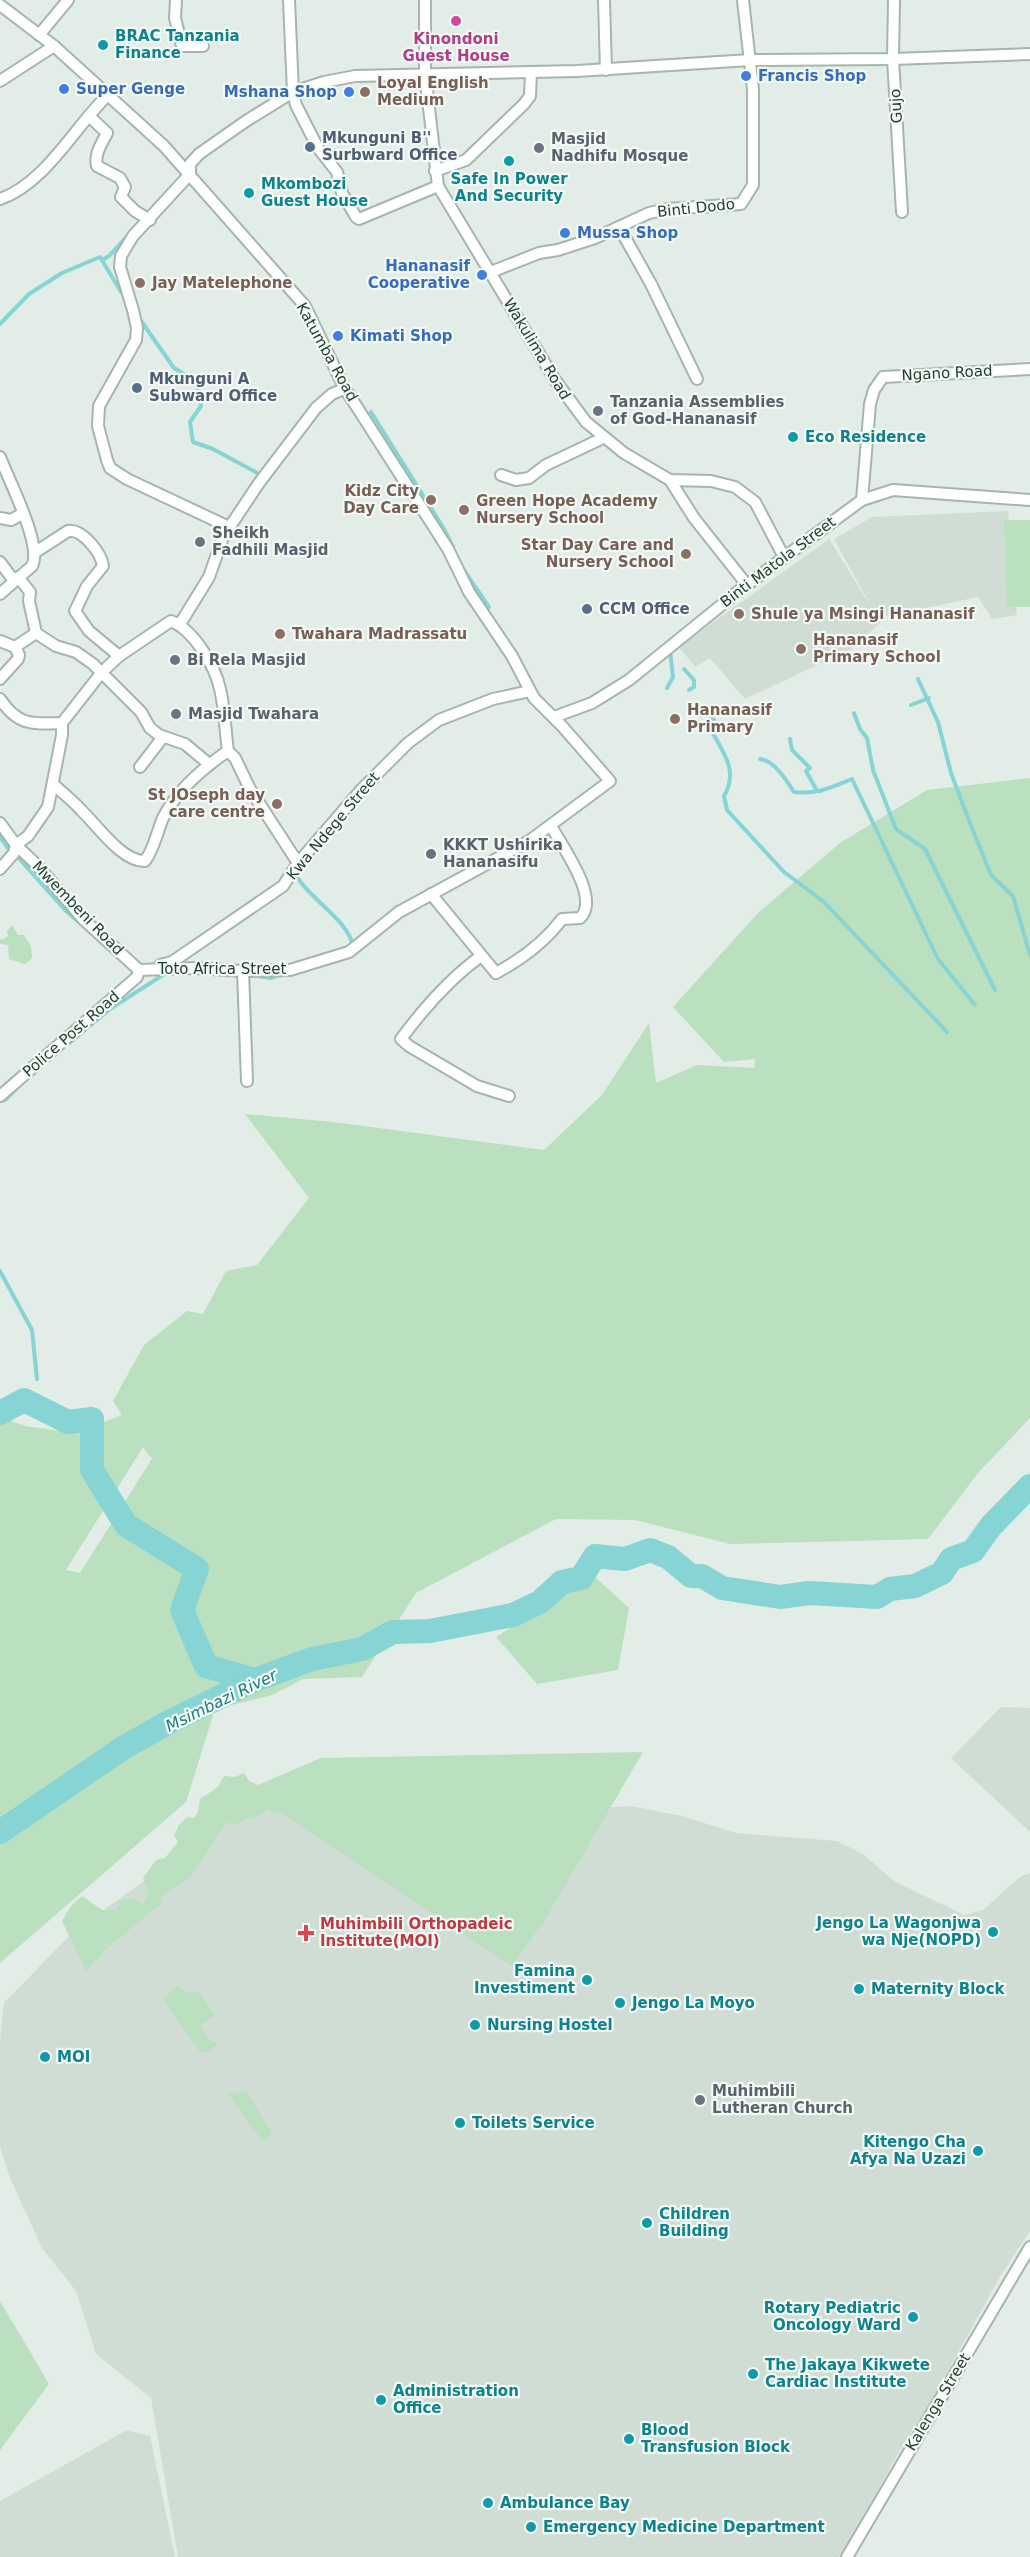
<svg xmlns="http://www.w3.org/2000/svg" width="1030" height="2557" viewBox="0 0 1030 2557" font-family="'DejaVu Sans',sans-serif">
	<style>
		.built { fill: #d0ddd5 }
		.green { fill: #bae0bf; fill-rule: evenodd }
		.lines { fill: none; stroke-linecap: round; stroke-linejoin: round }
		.stream { stroke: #87d4d5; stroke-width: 4 }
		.river { stroke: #87d4d5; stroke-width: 24 }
		.minor-casing { stroke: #a4b6ad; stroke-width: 14 }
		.minor { stroke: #fff; stroke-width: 10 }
		.hotel-dot { fill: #d1479c; stroke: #f3f9f5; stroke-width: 2 }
		.culture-dot { fill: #0f9aa8; stroke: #f3f9f5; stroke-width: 2 }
		.shop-dot { fill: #3f7fe0; stroke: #f3f9f5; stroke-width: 2 }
		.education-dot { fill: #8d6e63; stroke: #f3f9f5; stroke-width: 2 }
		.service-dot { fill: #5c6f8a; stroke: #f3f9f5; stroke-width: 2 }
		.worship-dot { fill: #6b7280; stroke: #f3f9f5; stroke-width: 2 }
		.health-dot { fill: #e0444e; stroke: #f3f9f5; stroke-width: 2 }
		.labels { text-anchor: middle; stroke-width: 4.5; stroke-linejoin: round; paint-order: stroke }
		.culture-label { font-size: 15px; font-weight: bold; fill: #0d838f; stroke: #f3f9f5; text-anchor: start }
		.hotel-label { font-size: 15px; font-weight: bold; fill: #b23c85; stroke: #f3f9f5 }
		.shop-label { font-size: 15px; font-weight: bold; fill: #366cbe; stroke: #f3f9f5; text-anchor: start }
		.education-label { font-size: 15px; font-weight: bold; fill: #785e54; stroke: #f3f9f5; text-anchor: start }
		.street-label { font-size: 15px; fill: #214033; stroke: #f3f9f5 }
		.service-label { font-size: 15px; font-weight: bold; fill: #4e5e75; stroke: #f3f9f5; text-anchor: start }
		.worship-label { font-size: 15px; font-weight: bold; fill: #5b616d; stroke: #f3f9f5; text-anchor: start }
		.health-label { font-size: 15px; font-weight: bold; fill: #be3a42; stroke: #f3f9f5; text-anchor: start }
		.water-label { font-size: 16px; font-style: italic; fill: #177d7f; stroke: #f3f9f5 }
	</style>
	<rect width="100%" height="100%" fill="#e2ede7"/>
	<g class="built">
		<polygon points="1008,511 1017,615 992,619 978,597 878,618 880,623 851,649 745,699 710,658 695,667 679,647 829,539 872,608 834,539 872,517"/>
		<polygon points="1001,1707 1030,1708 1030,1832 951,1758"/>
		<polygon points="631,1806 682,1816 736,1833 837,1841 863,1854 894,1881 964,1915 983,1910 1020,1877 1030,1873 1030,2231 1001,2275 921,2420 906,2440 853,2534 839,2557 178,2557 151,2398 96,2354 76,2291 42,2248 10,2178 0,2147 0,2040 4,2003 71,1934 148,1878 227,1809 532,1811"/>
		<polygon points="127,2430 150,2436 175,2557 0,2557 0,2501"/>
	</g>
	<g class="green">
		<polygon points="1004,520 1030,520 1030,607 1007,607"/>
		<path d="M1030,778V1418L978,1473L928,1539L730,1544L635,1520L556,1519L416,1593L362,1677L303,1679L272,1695L215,1709L186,1802L0,1963V1417L25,1426L76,1433L122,1415L113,1401L144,1345L187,1311L203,1314L226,1271L257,1265L309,1198L245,1114L333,1122L544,1150L602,1095L649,1023L656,1083L697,1065L754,1068L755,1059L724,1062L673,1007L758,913L840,843L927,790ZM143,1447L150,1457H153L80,1573L66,1570Z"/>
		<polygon points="12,925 18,935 24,935 31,946 32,958 25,964 9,959 8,945 0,944 0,939 3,940 8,936 7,931"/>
		<polygon points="593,1575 629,1608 618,1670 537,1684 496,1637"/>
		<path d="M643,1752L546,1918L512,1966L279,1812L276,1814L269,1809C255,1820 245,1817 235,1825L227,1822C212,1839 205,1860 190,1877C181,1887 168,1888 160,1898L161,1904L107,1948L86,1971L62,1921L70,1907L82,1896L102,1910H116L120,1901L133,1898L143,1904L149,1891L143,1878L156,1860L165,1858L178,1842L174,1835L179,1825L187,1817L194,1818L198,1812L200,1799L218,1787L224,1776L235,1777L244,1773L249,1781L258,1785L321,1758Z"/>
		<polygon points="178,1985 186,1993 199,1991 215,2016 201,2024 207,2038 217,2044 212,2051 200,2052 163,1999"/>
		<polygon points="246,2091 272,2133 264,2143 228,2094"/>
		<polygon points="0,2301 49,2384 0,2450"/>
	</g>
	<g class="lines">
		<g class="stream">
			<polyline points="102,260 109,256 130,233"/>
			<polyline points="139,318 174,368 194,380 200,393 201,406 190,422 193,442 213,449 261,475"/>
			<polyline points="0,324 29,294 62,273 100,257 126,300"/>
			<polyline points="359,401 379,433"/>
			<polyline points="371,412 444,529 453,547"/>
			<polyline points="464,570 489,607"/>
			<polyline points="684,669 694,680 694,687 689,690"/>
			<polyline points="528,676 539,698"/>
			<polyline points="918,679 938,722 951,773 968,818 991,875 1013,896 1030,955"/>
			<polyline points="667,688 673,677 670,651"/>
			<polyline points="911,705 929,698"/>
			<polyline points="854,713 860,729 867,738 873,770 896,829 925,849 995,990"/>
			<path d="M711,716L714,720L711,730C723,752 739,771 724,796L727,810L784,872L823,901L947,1032"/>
			<polyline points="790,739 792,750 810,768 806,771 817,791 821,791"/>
			<path d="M760,759C775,761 786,780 794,792C816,795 832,787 852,779L938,959L975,1005"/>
			<polyline points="0,837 8,848"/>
			<polyline points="15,854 65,910 81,924"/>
			<path d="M295,873C308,899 348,919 353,946"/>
			<polyline points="251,975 271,978 282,974"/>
			<polyline points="68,1044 110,1009 166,973"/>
			<polyline points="0,1101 5,1100 19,1086"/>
			<polyline points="0,1271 32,1330 37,1379"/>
		</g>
		<g class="river">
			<polyline points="0,1413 24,1400 68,1422 92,1419 92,1470 126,1525 197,1569 182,1610 206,1666 255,1680"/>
			<polyline points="0,1832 123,1748 169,1722 255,1680 312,1659 362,1649 393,1632 430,1631 513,1615 540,1602 562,1582 581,1578 595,1556 625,1559 650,1550 668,1557 691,1576 702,1576 722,1588 780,1597 809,1593 877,1597 890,1589 915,1586 942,1573 951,1559 973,1551 991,1526 1030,1486"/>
		</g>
		<g class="minor-casing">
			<g id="minor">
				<polyline points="176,0 175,18 182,46 203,46"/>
				<polyline points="289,0 293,92 296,105 318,148 337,172 342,193 356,217 359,219 438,186"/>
				<polyline points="425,0 425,73 438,186 555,380 586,422 624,453 670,480 711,481 735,487 755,502 784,557"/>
				<polyline points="604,0 606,70"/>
				<polyline points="894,0 893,59 902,212"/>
				<polyline points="0,5 54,46 164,146 305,306 344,387 448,549 469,592 512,656 534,698 562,726 610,781 529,841 399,912 349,952 290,970 243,971 195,968 139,970"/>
				<polyline points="39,35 68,0"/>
				<polyline points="0,81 54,46"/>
				<path d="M89,116L107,133C102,143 94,154 97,166L120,178L125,187L121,197L135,211L150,220"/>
				<polyline points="435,171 466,160 524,104 530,96 531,72"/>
				<path d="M0,199C45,184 75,126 108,95"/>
				<polyline points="619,227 651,284 697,379"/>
				<polyline points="491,272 539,253 558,250 595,238 649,213 668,209 741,204 753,185 753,89 743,0"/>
				<path d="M0,457C9,481 43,546 32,566L0,594"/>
				<polyline points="501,475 516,480 529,478 546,465 603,438"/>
				<polyline points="670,480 694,518 747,585"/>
				<polyline points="862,500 870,404 874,390 883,377 1030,369"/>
				<polyline points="0,518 11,520 22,514"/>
				<polyline points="229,527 127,479 110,468 107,460 98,426 99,406 136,340 137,328 133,310 120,267 121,256 133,236 190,174 190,164 199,154 246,121 293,92 324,82 355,76 577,71 750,60 893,59 1030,54"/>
				<path d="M34,553L68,531C83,529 101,553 103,566L87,586L75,611L89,631L119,656"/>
				<polyline points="0,562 14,581"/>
				<polyline points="18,577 30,592 29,601 36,633 56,646 76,652 93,664 141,712 150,728 159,735 185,744 209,764"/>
				<polyline points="180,624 209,577 223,537 259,483 316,408 332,394 344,389"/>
				<polyline points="0,641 15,647"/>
				<polyline points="0,679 18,659 19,655 15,647 36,633"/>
				<path d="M0,699C18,726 32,724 62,723"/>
				<polyline points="554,717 592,703 629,680 740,590 862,500 893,490 1030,500"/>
				<polyline points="140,767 163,737"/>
				<path d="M54,785C63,793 73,801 81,810C97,825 122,862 145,861C154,849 157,832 163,818C177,790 203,768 228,751"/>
				<polyline points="0,823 16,845 38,866 83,919 139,970"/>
				<path d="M0,869L14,853L16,845L28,836L48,807L62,735V723L102,672L119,656L171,621C194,630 215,666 220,689C225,709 225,730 228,751L235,758L250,789L298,863"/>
				<path d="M431,894L496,973C522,959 544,943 562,919L580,918C601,899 562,846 551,826"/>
				<path d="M481,956C449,979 424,1008 401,1039L409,1046L477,1086L509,1096"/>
				<polyline points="160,965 172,962 283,886 298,863 361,790 408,743 439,720 493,699 530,691"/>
				<polyline points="243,971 247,1081"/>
				<polyline points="0,1096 137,977 139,970"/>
				<polyline points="847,2557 1030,2247"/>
			</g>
		</g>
		<use href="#minor" class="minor"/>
	</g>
	<circle class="hotel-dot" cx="456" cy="21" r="6"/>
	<g class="culture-dot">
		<circle cx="103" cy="45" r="6"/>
		<circle cx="509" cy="161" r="6"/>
		<circle cx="249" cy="193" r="6"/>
		<circle cx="793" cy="437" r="6"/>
		<circle cx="993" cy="1932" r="6"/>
		<circle cx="587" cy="1980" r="6"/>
		<circle cx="859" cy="1989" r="6"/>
		<circle cx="620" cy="2003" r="6"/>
		<circle cx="475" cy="2025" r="6"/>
		<circle cx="45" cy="2057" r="6"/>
		<circle cx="460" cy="2123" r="6"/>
		<circle cx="978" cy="2151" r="6"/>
		<circle cx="647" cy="2223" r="6"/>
		<circle cx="913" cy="2317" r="6"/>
		<circle cx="753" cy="2374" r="6"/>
		<circle cx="381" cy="2400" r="6"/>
		<circle cx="629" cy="2439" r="6"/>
		<circle cx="488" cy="2503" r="6"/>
		<circle cx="531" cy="2527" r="6"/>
	</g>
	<g class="shop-dot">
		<circle cx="746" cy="76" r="6"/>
		<circle cx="64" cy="89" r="6"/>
		<circle cx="349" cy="92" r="6"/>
		<circle cx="565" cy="233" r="6"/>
		<circle cx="482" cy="275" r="6"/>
		<circle cx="338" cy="336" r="6"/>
	</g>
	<g class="education-dot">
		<circle cx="365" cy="92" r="6"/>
		<circle cx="140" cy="283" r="6"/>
		<circle cx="431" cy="500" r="6"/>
		<circle cx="464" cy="510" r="6"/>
		<circle cx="686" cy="554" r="6"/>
		<circle cx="739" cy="614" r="6"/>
		<circle cx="280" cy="634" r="6"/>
		<circle cx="801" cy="649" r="6"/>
		<circle cx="675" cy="719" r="6"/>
		<circle cx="277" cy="804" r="6"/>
	</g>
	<g class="service-dot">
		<circle cx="310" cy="147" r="6"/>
		<circle cx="137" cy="388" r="6"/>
		<circle cx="587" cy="609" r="6"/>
	</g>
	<g class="worship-dot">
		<circle cx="539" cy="148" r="6"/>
		<circle cx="598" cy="411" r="6"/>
		<circle cx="200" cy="542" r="6"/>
		<circle cx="175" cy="660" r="6"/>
		<circle cx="176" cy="714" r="6"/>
		<circle cx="431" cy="854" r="6"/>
		<circle cx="700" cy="2100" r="6"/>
	</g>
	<path class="health-dot" d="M303 1924h6v6h6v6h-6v6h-6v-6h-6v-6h6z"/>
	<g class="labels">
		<g class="culture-label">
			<text x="115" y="41">BRAC Tanzania<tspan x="115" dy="17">Finance</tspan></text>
			<text x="509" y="184" text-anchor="middle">Safe In Power<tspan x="509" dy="17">And Security</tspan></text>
			<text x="261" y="189">Mkombozi<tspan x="261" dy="17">Guest House</tspan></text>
			<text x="805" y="442">Eco Residence</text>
			<text x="981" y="1928" text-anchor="end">Jengo La Wagonjwa<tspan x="981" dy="17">wa Nje(NOPD)</tspan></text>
			<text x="575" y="1976" text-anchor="end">Famina<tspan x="575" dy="17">Investiment</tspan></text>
			<text x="871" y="1994">Maternity Block</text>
			<text x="632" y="2008">Jengo La Moyo</text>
			<text x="487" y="2030">Nursing Hostel</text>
			<text x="57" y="2062">MOI</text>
			<text x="472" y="2128">Toilets Service</text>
			<text x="966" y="2147" text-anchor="end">Kitengo Cha<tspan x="966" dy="17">Afya Na Uzazi</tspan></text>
			<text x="659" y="2219">Children<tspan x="659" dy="17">Building</tspan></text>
			<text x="901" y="2313" text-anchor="end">Rotary Pediatric<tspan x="901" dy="17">Oncology Ward</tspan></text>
			<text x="765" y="2370">The Jakaya Kikwete<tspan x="765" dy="17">Cardiac Institute</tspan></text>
			<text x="393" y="2396">Administration<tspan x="393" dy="17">Office</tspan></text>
			<text x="641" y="2435">Blood<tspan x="641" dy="17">Transfusion Block</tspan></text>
			<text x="500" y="2508">Ambulance Bay</text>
			<text x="543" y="2532">Emergency Medicine Department</text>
		</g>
		<g class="hotel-label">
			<text x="456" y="44">Kinondoni<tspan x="456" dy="17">Guest House</tspan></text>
		</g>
		<g class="shop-label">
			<text x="758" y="81">Francis Shop</text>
			<text x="76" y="94">Super Genge</text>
			<text x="337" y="97" text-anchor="end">Mshana Shop</text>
			<text x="577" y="238">Mussa Shop</text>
			<text x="470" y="271" text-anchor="end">Hananasif<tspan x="470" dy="17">Cooperative</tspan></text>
			<text x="350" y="341">Kimati Shop</text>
		</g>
		<g class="education-label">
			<text x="377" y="88">Loyal English<tspan x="377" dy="17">Medium</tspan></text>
			<text x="152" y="288">Jay Matelephone</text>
			<text x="419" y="496" text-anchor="end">Kidz City<tspan x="419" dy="17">Day Care</tspan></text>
			<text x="476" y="506">Green Hope Academy<tspan x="476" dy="17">Nursery School</tspan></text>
			<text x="674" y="550" text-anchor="end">Star Day Care and<tspan x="674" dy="17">Nursery School</tspan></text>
			<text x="751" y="619">Shule ya Msingi Hananasif</text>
			<text x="292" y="639">Twahara Madrassatu</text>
			<text x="813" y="645">Hananasif<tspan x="813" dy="17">Primary School</tspan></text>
			<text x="687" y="715">Hananasif<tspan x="687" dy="17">Primary</tspan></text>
			<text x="265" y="800" text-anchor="end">St JOseph day<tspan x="265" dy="17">care centre</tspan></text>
		</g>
		<g class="street-label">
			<text transform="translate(896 106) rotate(-93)" y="5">Gujo</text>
			<text transform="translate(696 208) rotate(-6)" y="5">Binti Dodo</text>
			<text transform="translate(537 349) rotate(59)" y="5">Wakulima Road</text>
			<text transform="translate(327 352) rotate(61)" y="5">Katumba Road</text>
			<text transform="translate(947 373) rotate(-3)" y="5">Ngano Road</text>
			<text transform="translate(778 562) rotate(-37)" y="5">Binti Matola Street</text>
			<text transform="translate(333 826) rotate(-50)" y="5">Kwa Ndege Street</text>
			<text transform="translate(78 908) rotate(46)" y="5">Mwembeni Road</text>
			<text x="222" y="974">Toto Africa Street</text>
			<text transform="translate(71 1034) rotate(-41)" y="5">Police Post Road</text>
			<text transform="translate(938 2402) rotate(-59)" y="5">Kalenga Street</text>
		</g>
		<g class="service-label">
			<text x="322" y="143">Mkunguni B''<tspan x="322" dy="17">Surbward Office</tspan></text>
			<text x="149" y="384">Mkunguni A<tspan x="149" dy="17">Subward Office</tspan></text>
			<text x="599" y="614">CCM Office</text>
		</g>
		<g class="worship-label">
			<text x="551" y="144">Masjid<tspan x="551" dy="17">Nadhifu Mosque</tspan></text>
			<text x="610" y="407">Tanzania Assemblies<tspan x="610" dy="17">of God-Hananasif</tspan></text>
			<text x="212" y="538">Sheikh<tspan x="212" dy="17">Fadhili Masjid</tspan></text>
			<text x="187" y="665">Bi Rela Masjid</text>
			<text x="188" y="719">Masjid Twahara</text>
			<text x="443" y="850">KKKT Ushirika<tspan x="443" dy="17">Hananasifu</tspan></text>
			<text x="712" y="2096">Muhimbili<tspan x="712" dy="17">Lutheran Church</tspan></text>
		</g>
		<g class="health-label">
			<text x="320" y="1929">Muhimbili Orthopadeic<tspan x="320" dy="17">Institute(MOI)</tspan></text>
		</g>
		<g class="water-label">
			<text transform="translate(221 1700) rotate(-26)" y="6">Msimbazi River</text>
		</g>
	</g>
</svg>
